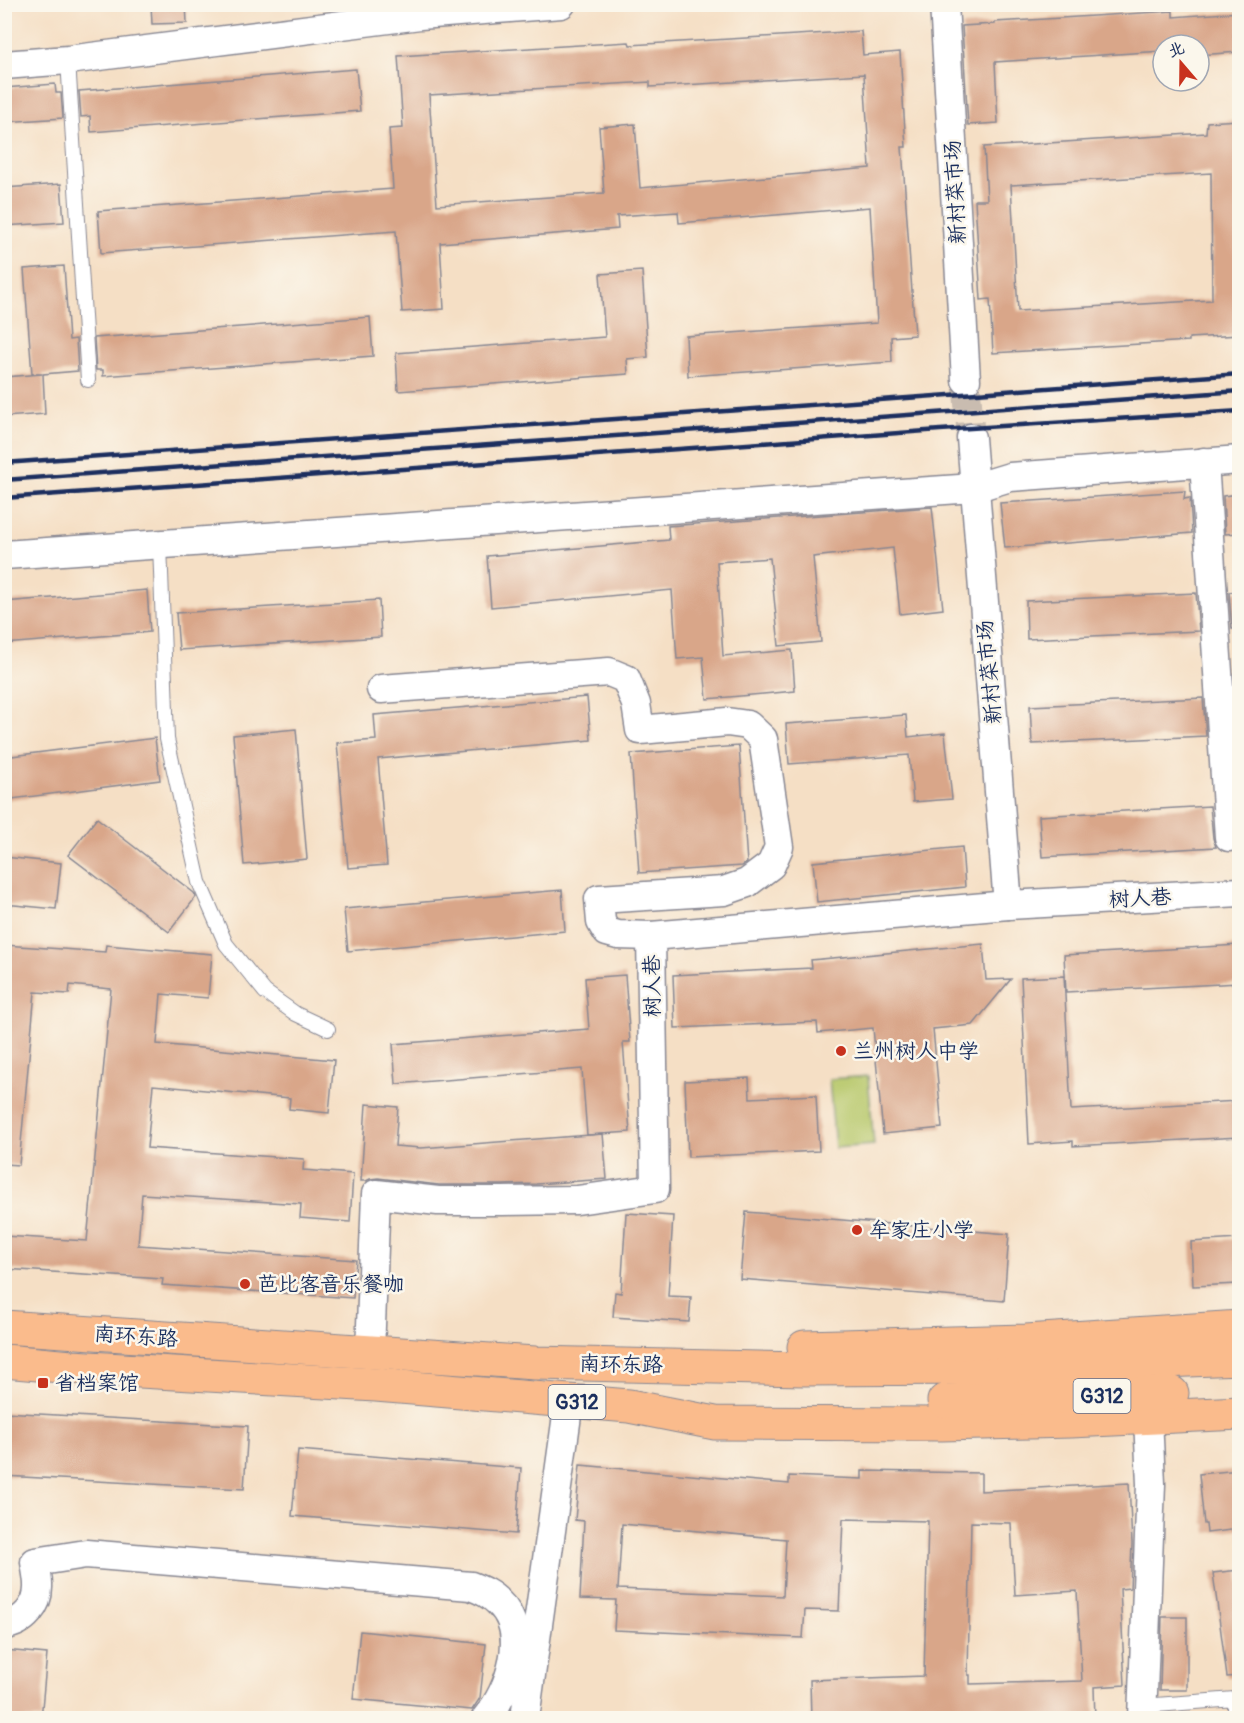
<svg xmlns="http://www.w3.org/2000/svg" width="1244" height="1723" viewBox="0 0 1244 1723" font-family="Pangolin,'LXGW WenKai TC',sans-serif">
	<style>
		.green { fill: #b7c86b; stroke: #697c64; stroke-width: 1.5 }
		.building { fill: #d9a689; fill-rule: evenodd }
		.lines { fill: none; stroke-linecap: round; stroke-linejoin: round }
		.minor-tunnel { stroke: #c9bcb0; stroke-width: 28; stroke-dasharray: 28 14; stroke-linecap: butt }
		.service-casing { stroke: #888792; stroke-width: 16 }
		.minor-casing { stroke: #888792; stroke-width: 31 }
		.trunk-casing { stroke: #888792; stroke-width: 35 }
		.service { stroke: #fff; stroke-width: 14 }
		.minor { stroke: #fff; stroke-width: 28 }
		.trunk { stroke: #fabb8c; stroke-width: 33 }
		.rail { stroke: #1b2f5e; stroke-width: 4.5 }
		.poi-dot { fill: #c8321e; stroke: #fbf7ec; stroke-width: 2 }
		.labels { text-anchor: middle; stroke-width: 5; stroke-linejoin: round; paint-order: stroke }
		.shield { fill: #fbf7ec; stroke: #5e6b89; stroke-width: 1.5 }
		.shield-label { font-size: 20px; font-weight: bold; fill: #1b2f5e }
		.street-label { font-size: 21px; fill: #1b2f5e; stroke: #fbf7ec }
		.poi-label { font-size: 21px; fill: #1b2f5e; stroke: #fbf7ec; text-anchor: start }
	</style>
	<rect width="100%" height="100%" fill="#fbf7ec"/>
	<filter id="ink" filterUnits="userSpaceOnUse"><feTurbulence type="fractalNoise" baseFrequency=".0167" numOctaves="2"/><feDisplacementMap in="SourceGraphic" scale="12" xChannelSelector="R" yChannelSelector="G"/><feConvolveMatrix kernelMatrix="1 2 1 2 8 2 1 2 1" color-interpolation-filters="sRGB"/></filter>
	<filter id="wash" filterUnits="userSpaceOnUse"><feTurbulence type="fractalNoise" baseFrequency=".008" numOctaves="4" result="noise"/><feDisplacementMap in="SourceGraphic" scale="24" xChannelSelector="R" yChannelSelector="G"/><feGaussianBlur stdDeviation="1.35" result="paint"/><feColorMatrix in="noise" values="0 0 0 0 0 0 0 0 0 0 0 0 0 0 0 0 0 1.4 0 .05"/><feComposite in="paint" operator="in"/></filter>
	<g filter="url(#wash)">
		<rect width="100%" height="100%" fill="#f5dfc5"/>
		<polygon class="green" points="868,1076 874,1145 835,1148 829,1079"/>
		<g id="blocks">
			<g class="building">
				<polygon points="151,4 186,4 187,23 152,24"/>
				<polygon points="1173,11 1173,17 1239,12 1239,52 1199,55 1199,45 1163,45 1163,51 995,62 998,123 968,125 962,26 995,24 995,22"/>
				<path d="M861,31L863,55L900,52L906,147H902L915,335L891,337L892,362L688,376L686,336L877,323L870,207L679,223L678,212L617,216L618,229L440,243L444,309L402,312L396,231L101,253L98,211L393,189L389,129L403,128L398,56L629,42L630,45ZM864,74L870,168L640,188L635,124L599,127L604,193L437,205L429,95L650,82V87Z"/>
				<polygon points="356,69 360,111 91,132 90,116 81,117 79,91"/>
				<polygon points="55,84 56,93 61,93 63,118 4,122 4,88"/>
				<path d="M1239,120V335L1189,338V341L993,353L990,299L981,300L975,200H987L984,147L1206,133L1207,122ZM1211,173L1212,300L1018,311L1011,185Z"/>
				<polygon points="61,184 64,222 4,226 4,188"/>
				<polygon points="64,266 69,340 76,339 78,371 43,374 45,414 4,417 4,377 42,374 32,374 24,269"/>
				<polygon points="642,271 648,357 627,359 628,374 398,391 396,353 605,337 600,274"/>
				<polygon points="370,317 373,356 103,376 103,370 96,370 94,338"/>
				<polygon points="1185,491 1184,499 1190,498 1192,533 1005,548 1000,503"/>
				<polygon points="1239,494 1239,533 1225,534 1223,496"/>
				<polygon points="932,507 943,609 900,614 893,548 813,557 821,642 779,646 770,558 717,562 723,656 792,650 795,691 707,699 703,657 677,659 672,590 491,607 487,556 669,540 668,526"/>
				<polygon points="147,590 150,632 4,644 4,602"/>
				<polygon points="1239,591 1239,629 1232,629 1229,592"/>
				<polygon points="1196,593 1199,631 1027,639 1026,601"/>
				<polygon points="379,600 381,637 179,650 176,613"/>
				<polygon points="587,697 591,740 378,759 387,865 348,868 337,743 376,740 374,715"/>
				<polygon points="1236,697 1239,697 1239,735"/>
				<polygon points="1203,698 1206,736 1032,744 1030,706"/>
				<polygon points="906,715 908,737 945,733 952,799 913,802 909,755 789,764 786,724"/>
				<polygon points="296,729 307,859 244,865 233,735"/>
				<polygon points="155,738 160,780 4,800 4,757"/>
				<polygon points="739,746 747,863 742,866 639,873 631,754"/>
				<polygon points="1210,806 1213,838 1216,847 1042,857 1039,816"/>
				<polygon points="97,818 194,893 196,897 169,932 68,855"/>
				<polygon points="962,847 965,887 817,902 813,862"/>
				<polygon points="4,857 61,863 56,909 4,904"/>
				<polygon points="562,890 565,931 348,951 344,909"/>
				<polygon points="983,944 986,980 1011,979 973,1025 933,1029 942,1128 883,1134 873,1028 818,1033 817,1022 675,1028 673,975 812,968 811,960"/>
				<polygon points="4,945 105,952 106,945 212,954 208,998 161,994 157,1044 334,1060 329,1113 289,1109 290,1098 153,1085 147,1148 304,1159 303,1170 353,1174 350,1222 300,1218 301,1204 142,1194 138,1245 356,1260 353,1298 162,1285 163,1279 4,1269 4,1236 87,1241 111,989 70,985 69,994 35,992 19,1165 4,1164"/>
				<polygon points="1239,945 1239,983 1066,992 1064,955"/>
				<polygon points="625,975 630,1042 623,1042 630,1132 587,1135 582,1069 396,1084 393,1044 589,1029 585,978"/>
				<polygon points="1064,976 1071,1110 1239,1101 1239,1137 1073,1146 1073,1141 1029,1144 1021,978"/>
				<polygon points="749,1078 750,1098 816,1095 819,1151 688,1157 685,1081"/>
				<polygon points="366,1104 398,1107 395,1146 421,1148 603,1134 607,1179 536,1184 502,1185 439,1185 378,1178 370,1179 366,1181 361,1181"/>
				<polygon points="746,1212 1009,1234 1004,1301 740,1279"/>
				<polygon points="626,1213 673,1216 668,1296 691,1297 689,1322 613,1317 615,1292 621,1293"/>
				<polygon points="1239,1239 1239,1284 1193,1286 1191,1242"/>
				<polygon points="4,1412 248,1426 244,1489 4,1476"/>
				<polygon points="298,1450 521,1468 516,1534 292,1516"/>
				<path d="M580,1465L789,1484V1476L862,1479V1471L981,1473V1491L1129,1483L1132,1544L1130,1588L1120,1589L1125,1685L1094,1687L1095,1719H811L810,1680L924,1676L928,1521L843,1519L839,1611L805,1610L803,1638L614,1630L616,1600L580,1599L584,1521L575,1520ZM971,1522L1011,1523L1015,1595L1077,1591L1082,1681L970,1684V1675H968ZM622,1524L786,1539L783,1596L618,1589Z"/>
				<polygon points="1239,1470 1239,1529 1207,1533 1206,1524 1204,1524 1199,1474"/>
				<polygon points="1239,1570 1239,1676 1227,1677 1213,1573"/>
				<polygon points="1162,1617 1187,1617 1187,1690 1160,1690"/>
				<polygon points="360,1631 486,1644 480,1698 472,1710 353,1699"/>
				<polygon points="4,1650 47,1654 41,1719 4,1719"/>
			</g>
		</g>
	</g>
	<g filter="url(#ink)">
		<use href="#blocks" fill-opacity="0" stroke="#888792" stroke-width="1.5"/>
		<g class="lines">
			<polyline class="minor-tunnel" points="966,380 971,438"/>
			<g class="service-casing">
				<g id="service">
					<polyline points="68,60 88,380"/>
					<polyline points="160,544 167,739 199,882 226,944 265,992 296,1014 328,1029"/>
					<polyline points="1143,1706 1235,1699 1235,1718"/>
				</g>
			</g>
			<g class="minor-casing">
				<g id="minor">
					<polyline points="944,4 966,380"/>
					<polyline points="4,65 68,60 420,15 561,4"/>
					<polyline points="971,438 1008,905"/>
					<polyline points="1204,462 1229,837"/>
					<polyline points="4,555 974,488 1010,477 1240,460"/>
					<polyline points="381,689 609,672 626,679 636,704 640,730 727,722 748,725 763,739 779,847 771,865 747,883 724,891 599,899 601,922 607,932 618,935 651,936"/>
					<polyline points="370,1352 376,1194 438,1201 502,1201 577,1200 655,1189 651,936 1008,905 1240,892"/>
					<path d="M4,1625C24,1623 39,1605 38,1585C38,1578 36,1569 35,1562L86,1554L471,1586C481,1590 491,1594 499,1603C530,1632 510,1691 486,1718"/>
					<polyline points="525,1718 569,1401"/>
					<polyline points="1142,1718 1151,1484 1148,1417"/>
				</g>
			</g>
			<g class="trunk-casing">
				<g id="trunk">
					<polyline points="4,1327 535,1363 804,1369 982,1368 1240,1358"/>
					<polyline points="804,1347 1026,1341 1240,1327"/>
					<polyline points="4,1361 72,1367 376,1385 629,1406 715,1423 942,1424 1071,1421 1240,1413"/>
					<polyline points="944,1401 1172,1393"/>
				</g>
			</g>
			<use href="#service" class="service"/>
			<use href="#minor" class="minor"/>
			<use href="#trunk" class="trunk"/>
			<g class="rail">
				<polyline points="4,463 1240,374"/>
				<polyline points="4,480 1240,391"/>
				<polyline points="4,498 940,430 1240,411"/>
			</g>
		</g>
	</g>
	<g class="poi-dot">
		<circle cx="841" cy="1051" r="6"/>
		<circle cx="857" cy="1230" r="6"/>
		<circle cx="245" cy="1284" r="6"/>
		<rect x="37" y="1377" width="12" height="12" rx="3"/>
	</g>
	<g class="labels">
		<g class="shield">
			<rect x="1073.5" y="1379" width="57" height="34" rx="4.5"/>
			<rect x="548.5" y="1385" width="57" height="34" rx="4.5"/>
		</g>
		<g class="shield-label">
			<text x="1102" y="1403">G312</text>
			<text x="577" y="1409">G312</text>
		</g>
		<g class="street-label">
			<text transform="translate(955 192) rotate(-93)" y="7">新村菜市场</text>
			<text transform="translate(989 672) rotate(-95)" y="7">新村菜市场</text>
			<text transform="translate(1140 898) rotate(-3)" y="7">树人巷</text>
			<text transform="translate(652 986) rotate(-91)" y="7">树人巷</text>
			<text transform="translate(136 1336) rotate(4)" y="7">南环东路</text>
			<text transform="translate(621 1364) rotate(1)" y="7">南环东路</text>
		</g>
		<g class="poi-label">
			<text x="853" y="1058">兰州树人中学</text>
			<text x="869" y="1237">牟家庄小学</text>
			<text x="257" y="1291">芭比客音乐餐咖</text>
			<text x="55" y="1390">省档案馆</text>
		</g>
	</g>
	<rect width="1244" height="1723" fill="none" stroke="#fbf7ec" stroke-width="24"/>
	<g transform="translate(1181 63) rotate(340)"><circle r="28" fill="#fbf7ec" stroke="#a1a7b3" stroke-width="1.5"/>
	<path d="M0-4.5L10 22L0 15L-10 22Z" fill="#c8321e"/>
	<text y="-9" font-size="16" font-weight="bold" text-anchor="middle" fill="#1b2f5e">北</text>
	</g>
</svg>
